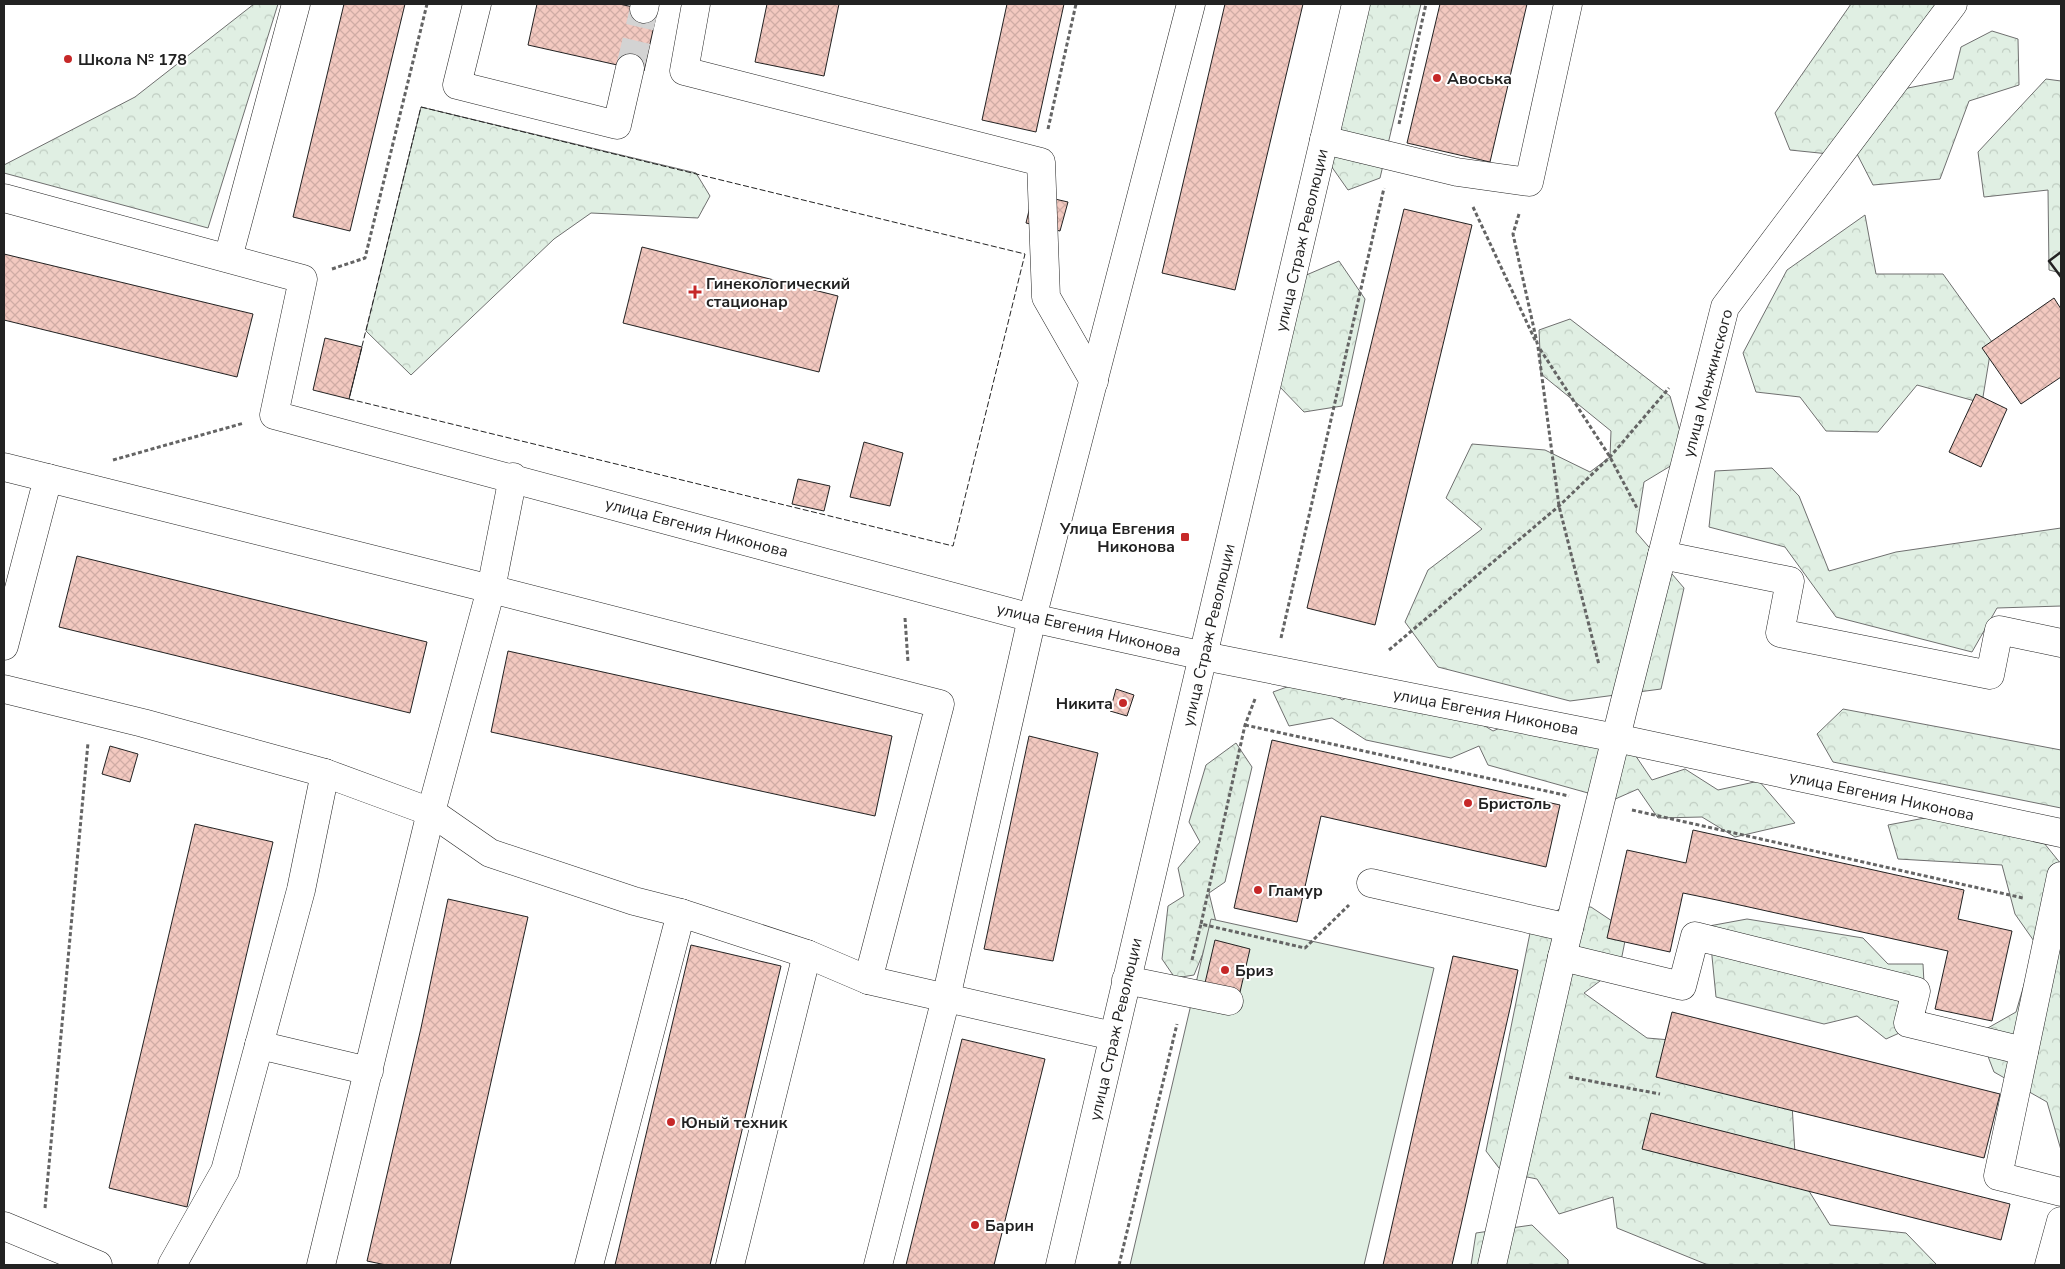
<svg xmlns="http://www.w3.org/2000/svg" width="2065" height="1269" viewBox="0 0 2065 1269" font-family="'Nunito Sans',sans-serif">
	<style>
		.forest { fill: url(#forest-crowns); stroke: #6f6f6f }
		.park { fill: #e0efe3; stroke: #6f6f6f }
		.building { fill: url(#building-cross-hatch); stroke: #222 }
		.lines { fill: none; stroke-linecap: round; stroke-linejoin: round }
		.minor-tunnel { stroke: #d3d3d3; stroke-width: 28; stroke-dasharray: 28 14; stroke-linecap: butt }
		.minor-casing { stroke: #222; stroke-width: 29 }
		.path { stroke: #646464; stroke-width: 3; stroke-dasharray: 4 2.5; stroke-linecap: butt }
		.minor { stroke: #fff; stroke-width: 28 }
		.fence { stroke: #222; stroke-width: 1; stroke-dasharray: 6 2.5; stroke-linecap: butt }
		.wall { stroke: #222; stroke-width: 2.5 }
		.poi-dot { fill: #c62828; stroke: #fff; stroke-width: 2 }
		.labels { text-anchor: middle; stroke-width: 4; stroke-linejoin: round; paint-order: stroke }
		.poi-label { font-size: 16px; font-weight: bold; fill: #222; stroke: #fff; text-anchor: start }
		.street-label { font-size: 16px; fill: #222; stroke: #fff }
	</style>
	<defs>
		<pattern id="forest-crowns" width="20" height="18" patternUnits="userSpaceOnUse" patternTransform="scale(1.25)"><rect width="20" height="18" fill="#e0efe3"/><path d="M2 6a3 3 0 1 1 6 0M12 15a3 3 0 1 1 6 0" fill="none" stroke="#c0cdc2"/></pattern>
		<pattern id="building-cross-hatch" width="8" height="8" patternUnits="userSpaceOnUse" patternTransform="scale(1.25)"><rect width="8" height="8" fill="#f3c9c0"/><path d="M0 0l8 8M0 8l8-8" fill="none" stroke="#d0aca5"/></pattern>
	</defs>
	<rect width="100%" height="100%" fill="#fff"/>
	<g class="forest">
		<polygon points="254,4 278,4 208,228 4,173 4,165 135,97"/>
		<polygon points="1367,4 1421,4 1380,178 1348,190 1329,163"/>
		<polygon points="1851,4 1946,4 1829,154 1790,150 1775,113"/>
		<polygon points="1992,31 2018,39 2019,85 1969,101 1940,179 1873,185 1855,150 1903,89 1953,79 1961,47"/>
		<polygon points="2046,79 2061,81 2061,273 2049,270 2048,190 1984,197 1978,152"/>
		<polygon points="421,107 696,173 710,196 698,218 591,213 554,239 411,375 366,331"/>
		<polygon points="1865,215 1876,274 1943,274 1992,342 1982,403 1917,385 1878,432 1826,431 1800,397 1756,392 1743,353 1787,270"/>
		<polygon points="1339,261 1365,299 1342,406 1304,412 1279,386 1304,276"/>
		<polygon points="1570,319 1670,396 1687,456 1644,482 1636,532 1684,588 1661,689 1570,701 1438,667 1405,622 1428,570 1482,529 1446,498 1472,444 1545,450 1590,472 1610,457 1611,431 1541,374 1539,330"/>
		<polygon points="1772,468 1799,496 1829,571 1896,552 2061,528 2061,606 1997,608 1972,652 1836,617 1785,547 1709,527 1715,471"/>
		<polygon points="1315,677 1342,700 1368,688 1459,710 1493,731 1514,722 1627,743 1652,780 1685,769 1718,790 1759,781 1795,823 1735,837 1702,817 1658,818 1638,789 1613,800 1488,765 1479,746 1451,758 1366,740 1332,718 1289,726 1273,692"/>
		<polygon points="1843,709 2061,750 2061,808 1833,762 1817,734"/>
		<polygon points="1236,743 1252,767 1225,882 1209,893 1216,922 1194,975 1175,978 1162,959 1168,906 1184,896 1178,868 1200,842 1189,822 1206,765"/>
		<polygon points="1930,817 2044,843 2061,864 2061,1150 2047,1102 1994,1072 1979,1033 2016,1012 2036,944 2015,914 2002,865 1898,859 1888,825"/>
		<polygon points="1591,907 1627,931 1620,966 1584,993 1647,1038 1718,1044 1791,1088 1796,1170 1830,1225 1906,1233 1937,1265 1708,1265 1617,1228 1613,1197 1559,1214 1537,1179 1502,1172 1486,1151 1530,933 1559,909"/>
		<polygon points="1747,919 1863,938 1888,964 1923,964 1926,1021 1886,1039 1857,1016 1824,1024 1716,997 1709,926"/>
		<polygon points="1532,1225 1568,1260 1568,1265 1471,1265 1476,1233"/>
	</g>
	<polygon class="park" points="1211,919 1434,968 1364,1265 1130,1265"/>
	<g class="building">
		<polygon points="344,4 405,4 350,231 293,217"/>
		<polygon points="537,4 619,4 657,12 644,71 528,45"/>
		<polygon points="767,4 839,4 824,76 755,62"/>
		<polygon points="1007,4 1064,4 1036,132 982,120"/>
		<polygon points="1225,4 1303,4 1235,290 1162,273"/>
		<polygon points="1440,4 1527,4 1490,162 1407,143"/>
		<polygon points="1033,194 1068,202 1060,231 1026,223"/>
		<polygon points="1404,209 1472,225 1375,625 1307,608"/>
		<polygon points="642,247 838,296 819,372 623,323"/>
		<polygon points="4,254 253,314 237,377 4,320"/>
		<polygon points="2054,298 2061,309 2061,377 2021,404 1982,348"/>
		<polygon points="325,338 362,347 349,399 313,390"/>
		<polygon points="1976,394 2007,409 1981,467 1949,452"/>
		<polygon points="864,442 903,453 890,506 850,497"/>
		<polygon points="798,479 830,486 824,511 792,504"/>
		<polygon points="77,556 427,642 410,713 59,627"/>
		<polygon points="508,651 892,736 875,816 491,732"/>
		<polygon points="1116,689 1134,695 1127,716 1110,711"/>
		<polygon points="1029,736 1098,753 1053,961 984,949"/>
		<polygon points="1272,740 1560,805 1546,867 1321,816 1297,922 1234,908"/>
		<polygon points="110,746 138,754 130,782 102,774"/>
		<polygon points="195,824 273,842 187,1207 109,1188"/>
		<polygon points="1693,830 1964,890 1958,919 2012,931 1992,1021 1935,1009 1948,951 1717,900 1683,893 1670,952 1607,938 1627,850 1686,863"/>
		<polygon points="448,899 528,917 450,1265 386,1265 367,1261 421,1028"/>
		<polygon points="1215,940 1250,949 1240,992 1205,983"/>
		<polygon points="691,945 781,966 710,1265 615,1265"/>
		<polygon points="1453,956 1518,970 1511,1004 1452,1265 1383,1265"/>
		<polygon points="1672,1012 2000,1094 1984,1158 1656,1077"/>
		<polygon points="962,1039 1045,1059 994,1265 906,1265"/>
		<polygon points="1651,1113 2010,1204 2001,1240 1642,1149"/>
	</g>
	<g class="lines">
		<polyline class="minor-tunnel" points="630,68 644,9"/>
		<g class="minor-casing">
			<g id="minor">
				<polyline points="477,4 457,85 617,125 630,68"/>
				<polyline points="696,4 684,71 1041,162 1046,297 1094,381"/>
				<polyline points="644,9 645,4"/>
				<polyline points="1324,140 1457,172 1529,182 1568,4"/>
				<polyline points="4,198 303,279 274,415 1032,618 1204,656 1616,738 2061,833"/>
				<polyline points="228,258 296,4"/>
				<polyline points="4,467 48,478 4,646"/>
				<polyline points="48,478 491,589 940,704 868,980"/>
				<polyline points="1662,555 1790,581 1780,633 1990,675 1999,630 2061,643"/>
				<polyline points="4,689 143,723 325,773 431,812 490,853 634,901 681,913 807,954 868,980 1113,1036"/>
				<polyline points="2061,876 1998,1176 2061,1192"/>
				<polyline points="1371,883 1569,928"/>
				<polyline points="1562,957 1682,986 1695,936 1916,991 1908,1023 2024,1051"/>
				<polyline points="1126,980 1229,1001"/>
				<polyline points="259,1045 369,1071"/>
				<polyline points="4,1226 98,1265"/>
				<polyline points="172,1265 225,1171 301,890 325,773"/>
				<polyline points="321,1265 431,812 491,589 513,477"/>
				<polyline points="589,1265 681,913"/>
				<polyline points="730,1265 807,954"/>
				<polyline points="878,1265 946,998 1032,618 1191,4"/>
				<polyline points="1060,1265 1356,4"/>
				<polyline points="1492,1265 1562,957 1624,705 1725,307 1953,4"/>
				<polyline points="2049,1265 2061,1221"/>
			</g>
		</g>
		<g class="path">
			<polyline points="1399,124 1426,4"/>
			<polyline points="1048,129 1076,4"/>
			<polyline points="1473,207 1536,342"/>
			<polyline points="1519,214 1513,234 1538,347 1559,506 1599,665"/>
			<polyline points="332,269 365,258 427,4"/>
			<polyline points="1540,349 1610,457 1638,510"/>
			<polyline points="113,460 244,423"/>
			<polyline points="905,618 908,662"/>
			<polyline points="1281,638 1384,188"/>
			<polyline points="1389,650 1559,506 1610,457 1669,388"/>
			<polyline points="1255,699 1245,725 1201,924 1305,948 1349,905"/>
			<polyline points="1245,725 1569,796"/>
			<polyline points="1632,810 2023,898"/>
			<polyline points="1192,960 1201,924"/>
			<polyline points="1569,1077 1660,1094"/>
			<polyline points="45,1208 88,743"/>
			<polyline points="1119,1265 1177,1024"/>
		</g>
		<use href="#minor" class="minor"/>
		<polygon class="fence" points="421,107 1025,254 953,546 349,399"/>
		<polyline class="wall" points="2061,252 2049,261 2061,277"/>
	</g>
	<g class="poi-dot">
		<circle cx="68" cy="59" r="5"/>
		<circle cx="1437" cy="78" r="5"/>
		<path d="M692.5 284.5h5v5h5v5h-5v5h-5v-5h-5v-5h5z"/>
		<rect x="1180" y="532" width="10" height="10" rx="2.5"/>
		<circle cx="1123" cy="703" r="5"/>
		<circle cx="1468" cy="803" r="5"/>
		<circle cx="1258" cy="890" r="5"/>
		<circle cx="1225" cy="970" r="5"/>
		<circle cx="671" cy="1122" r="5"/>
		<circle cx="975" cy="1225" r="5"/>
	</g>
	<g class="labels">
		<g class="poi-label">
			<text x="78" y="65">Школа № 178</text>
			<text x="1447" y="84">Авоська</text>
			<text x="706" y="289">Гинекологический<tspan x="706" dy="18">стационар</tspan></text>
			<text x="1175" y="534" text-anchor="end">Улица Евгения<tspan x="1175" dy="18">Никонова</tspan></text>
			<text x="1113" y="709" text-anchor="end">Никита</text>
			<text x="1478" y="809">Бристоль</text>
			<text x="1268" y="896">Гламур</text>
			<text x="1235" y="976">Бриз</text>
			<text x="681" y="1128">Юный техник</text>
			<text x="985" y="1231">Барин</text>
		</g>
		<g class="street-label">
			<text transform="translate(1301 240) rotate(-77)" y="6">улица Страж Революции</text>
			<text transform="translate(1707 383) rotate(-75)" y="6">улица Менжинского</text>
			<text transform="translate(697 527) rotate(15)" y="6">улица Евгения Никонова</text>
			<text transform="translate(1089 629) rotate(13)" y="6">улица Евгения Никонова</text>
			<text transform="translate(1208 635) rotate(-77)" y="6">улица Страж Революции</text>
			<text transform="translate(1486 711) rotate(11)" y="6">улица Евгения Никонова</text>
			<text transform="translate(1882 795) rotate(12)" y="6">улица Евгения Никонова</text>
			<text transform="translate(1115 1029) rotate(-77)" y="6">улица Страж Революции</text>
		</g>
	</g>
	<rect width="2065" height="1269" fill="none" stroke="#222222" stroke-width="10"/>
</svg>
